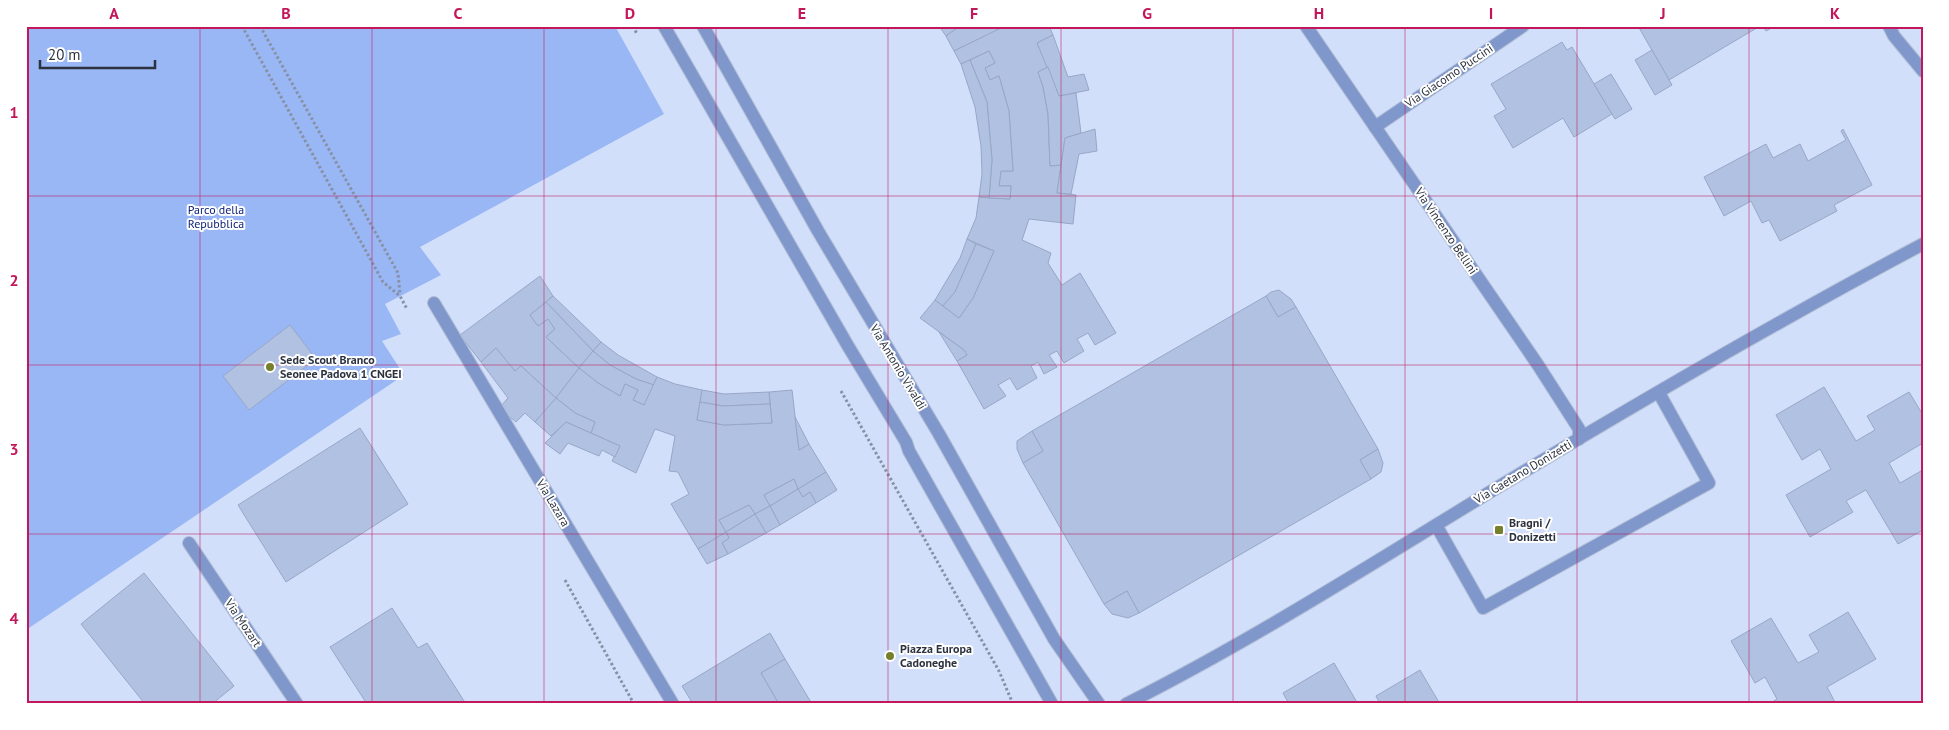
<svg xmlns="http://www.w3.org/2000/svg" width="1949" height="730" viewBox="0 0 1949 730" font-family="'PT Sans',sans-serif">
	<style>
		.green { fill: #99b6f5 }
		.building { fill: #b1c1e1; stroke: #98a7c7 }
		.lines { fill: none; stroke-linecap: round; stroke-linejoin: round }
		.service-casing { stroke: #b1bdd5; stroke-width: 14 }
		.minor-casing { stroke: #b1bdd5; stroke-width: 14 }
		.tertiary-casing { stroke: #b1bdd5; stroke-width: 14 }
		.path { stroke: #8791a5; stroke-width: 3; stroke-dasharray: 2.5 2.5; stroke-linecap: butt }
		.service { stroke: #7f97cb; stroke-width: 12 }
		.minor { stroke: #7f97cb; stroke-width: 12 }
		.tertiary { stroke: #7f97cb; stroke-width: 12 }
		.grid { fill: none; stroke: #c2185b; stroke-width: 1; stroke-opacity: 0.55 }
		.poi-dot { fill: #767f2b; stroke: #fff; stroke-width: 2 }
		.labels { text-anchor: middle; stroke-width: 4; stroke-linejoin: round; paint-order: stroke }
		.street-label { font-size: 12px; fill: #2c333f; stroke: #fff }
		.park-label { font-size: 12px; fill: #061c75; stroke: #fff }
		.poi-label { font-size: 12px; font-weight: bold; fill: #2c333f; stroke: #fff; text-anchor: start }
		.neatline { fill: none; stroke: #c2185b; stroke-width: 2 }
		.grid-label { font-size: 16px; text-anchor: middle; font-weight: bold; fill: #c2185b }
	</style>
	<rect width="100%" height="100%" fill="#d2dffa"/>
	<polygon class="green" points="26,26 615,26 664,114 420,247 441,275 385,304 401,334 382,341 404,375 26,630"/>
	<g class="building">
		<polygon points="939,26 960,26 946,36"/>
		<polygon points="960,26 999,26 1000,29 954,51 946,36"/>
		<polygon points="1005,26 1049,26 1053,35 1037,43 1048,67 1038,72 1043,87 1048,114 1050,166 1061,165 1057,193 1076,195 1073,224 1029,219 1022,240 1051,253 1048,263 1062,285 1080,273 1116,333 1095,345 1088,333 1077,339 1084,351 1064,363 1057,351 1049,355 1057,367 1044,374 1038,362 1031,366 1037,378 1017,390 1010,378 998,385 1006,396 984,409 957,361 967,355 964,350 920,318 935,300 959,318 973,298 994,251 967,239 976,218 979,197 1010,199 1011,186 999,186 1001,171 1013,171 1009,111 999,76 990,80 985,68 995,63 989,51 961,64 954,51"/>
		<polygon points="1638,26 1760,26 1669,80"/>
		<polygon points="1763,26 1775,26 1766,31"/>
		<polygon points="1053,35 1068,77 1084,74 1089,90 1059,96 1037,43"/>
		<polygon points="1562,42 1567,50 1572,47 1612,114 1574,137 1563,118 1513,148 1494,116 1506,109 1491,84"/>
		<polygon points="1652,50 1672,85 1655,95 1635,60"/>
		<polygon points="989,51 995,63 985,68 990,80 999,76 1009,111 1013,171 1001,171 999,186 1011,186 1010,199 989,198 992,160 987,102 970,60"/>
		<polygon points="970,60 987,102 992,160 989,198 979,197 982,174 981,146 975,107 961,64"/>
		<polygon points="1048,67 1059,96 1076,93 1081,133 1065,138 1061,165 1050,166 1048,114 1043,87 1038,72"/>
		<polygon points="1611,74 1632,109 1615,119 1594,84"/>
		<polygon points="1095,129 1097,151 1079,154 1071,194 1057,193 1065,138"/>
		<polygon points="1843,129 1872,185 1834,205 1837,211 1780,241 1769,220 1762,223 1751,201 1724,216 1704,177 1766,144 1773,158 1800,144 1808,161 1846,140 1841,131"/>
		<polygon points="967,239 976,244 955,292 943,306 935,300 960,258"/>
		<polygon points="976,244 994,251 973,298 959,318 943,306 955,292"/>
		<polygon points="540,276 553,296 530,315 538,326 548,319 555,329 546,337 579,368 556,398 521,366 515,371 496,348 481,362 460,335"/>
		<polygon points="1279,290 1291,299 1296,307 1278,317 1266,296 1271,292"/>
		<polygon points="553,296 601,342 593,351 546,302"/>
		<polygon points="1266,296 1278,317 1296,307 1378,449 1360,460 1371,479 1139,613 1127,591 1104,604 1023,463 1043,451 1032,431"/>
		<polygon points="546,302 593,351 579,368 546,337 555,329 548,319 538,326 530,315"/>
		<polygon points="290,325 316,359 249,410 223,376"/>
		<polygon points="939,332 964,350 967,355 957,361"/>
		<polygon points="601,342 618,355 657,377 654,385 636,379 610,365 593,351"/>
		<polygon points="496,348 515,371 521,366 556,398 535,422 525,413 516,422 499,408 508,398 481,362"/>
		<polygon points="593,351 610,365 636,379 654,385 644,405 633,400 638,390 625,384 620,396 598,383 579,368"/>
		<polygon points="579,368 598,383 620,396 625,384 638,390 633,400 644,405 657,377 675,384 702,390 697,420 724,425 772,423 769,392 792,390 799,450 809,444 826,472 798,489 794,479 764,495 770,506 755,514 749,505 719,520 726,532 698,549 671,504 689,494 678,472 669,471 675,436 655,429 636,473 612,461 620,446 591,433 595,422 575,413 556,398"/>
		<polygon points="1824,387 1856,441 1875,430 1867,416 1909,392 1923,415 1923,443 1889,463 1900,483 1921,471 1923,474 1923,530 1898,544 1866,490 1846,501 1853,512 1810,537 1786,495 1831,469 1820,449 1802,460 1776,415"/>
		<polygon points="702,390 724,394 769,392 770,404 723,406 700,402"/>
		<polygon points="556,398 575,413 595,422 591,433 566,422 551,436 535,422"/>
		<polygon points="700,402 723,406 770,404 772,423 724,425 697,420"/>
		<polygon points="795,417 809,444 799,450"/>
		<polygon points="566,422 620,446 615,457 602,450 599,456 568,443 560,454 545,443"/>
		<polygon points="360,428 408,504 286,582 238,505"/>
		<polygon points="1032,431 1043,451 1023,463 1017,449 1017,441"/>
		<polygon points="1378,449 1383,463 1381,472 1371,479 1360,460"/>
		<polygon points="826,472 837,490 816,503 810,492 803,497 798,489"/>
		<polygon points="794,479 798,489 770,506 764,495"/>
		<polygon points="798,489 803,497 810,492 816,503 780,525 770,506"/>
		<polygon points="749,505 755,514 726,532 719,520"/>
		<polygon points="770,506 780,525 766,533 755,514"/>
		<polygon points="755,514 766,533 728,554 722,543 729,538 726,532"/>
		<polygon points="726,532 729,538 722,543 728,554 707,564 698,549"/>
		<polygon points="144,573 234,686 212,704 145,704 81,624"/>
		<polygon points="1127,591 1139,613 1128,618 1112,614 1104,604"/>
		<polygon points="392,608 418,648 427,643 466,704 367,704 330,647"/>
		<polygon points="1848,612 1876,659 1827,687 1836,704 1769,704 1777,699 1765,677 1755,683 1731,641 1771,618 1798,663 1819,652 1809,635"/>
		<polygon points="770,633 785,659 761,673 779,704 693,704 682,686"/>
		<polygon points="785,659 812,704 779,704 761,673"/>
		<polygon points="1334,663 1358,704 1289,704 1283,693"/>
		<polygon points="1420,670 1440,704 1380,704 1376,696"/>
	</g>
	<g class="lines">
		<g class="service-casing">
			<polyline id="service" points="1436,525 1483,608 1709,483 1659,393"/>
		</g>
		<g class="minor-casing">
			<g id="minor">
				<polyline points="1306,26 1538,365 1579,429 1579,439"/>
				<polyline points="1889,26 1894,36 1923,71"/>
				<polyline points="1375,127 1523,26"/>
				<polyline points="434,303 673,704"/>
				<polyline points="189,543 297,704"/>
			</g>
		</g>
		<g class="tertiary-casing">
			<g id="tertiary">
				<polyline points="664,26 848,346 906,442 909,451 1052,704"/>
				<polyline points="703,26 818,231 939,434 1054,639 1099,704"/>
				<path d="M1126,704C1251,641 1370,565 1490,492C1632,406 1776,322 1923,244"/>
			</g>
		</g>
		<g class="path">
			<polyline points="242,26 383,282 400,296 407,309"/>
			<polyline points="260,26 398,273 400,295"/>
			<polyline points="633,26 637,34"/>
			<polyline points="841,391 999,671 1013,704"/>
			<polyline points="565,580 634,704"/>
		</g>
		<use href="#service" class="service"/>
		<use href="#minor" class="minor"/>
		<use href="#tertiary" class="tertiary"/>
	</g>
	<path class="grid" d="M200,26V704M372,26V704M544,26V704M716,26V704M888,26V704M1061,26V704M1233,26V704M1405,26V704M1577,26V704M1749,26V704M26,196H1923M26,365H1923M26,534H1923"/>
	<g class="poi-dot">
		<circle cx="270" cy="367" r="5"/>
		<rect x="1494" y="525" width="10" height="10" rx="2.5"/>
		<circle cx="890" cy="656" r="5"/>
	</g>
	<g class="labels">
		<g class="street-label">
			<text transform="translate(1449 76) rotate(-34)" y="4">Via Giacomo Puccini</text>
			<text transform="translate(1446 231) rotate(56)" y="4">Via Vincenzo Bellini</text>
			<text transform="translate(898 367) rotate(59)" y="4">Via Antonio Vivaldi</text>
			<text transform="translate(1523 472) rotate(-31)" y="4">Via Gaetano Donizetti</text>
			<text transform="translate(553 503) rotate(59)" y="4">Via Lazara</text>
			<text transform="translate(243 623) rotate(56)" y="4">Via Mozart</text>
		</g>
		<g class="park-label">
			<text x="216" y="214">Parco della<tspan x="216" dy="14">Repubblica</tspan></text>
		</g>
		<g class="poi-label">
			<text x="280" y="364">Sede Scout Branco<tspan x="280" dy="14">Seonee Padova 1 CNGEI</tspan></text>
			<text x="1509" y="527">Bragni /<tspan x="1509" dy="14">Donizetti</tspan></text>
			<text x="900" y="653">Piazza Europa<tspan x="900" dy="14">Cadoneghe</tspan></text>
		</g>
	</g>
	<rect width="1949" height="730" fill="none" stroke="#ffffff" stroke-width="55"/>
	<path d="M40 60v8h115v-8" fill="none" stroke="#2c333f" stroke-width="2.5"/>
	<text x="48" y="60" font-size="15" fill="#2c333f" stroke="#ffffff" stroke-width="4" paint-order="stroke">20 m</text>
	<rect x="28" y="28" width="1894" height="674" class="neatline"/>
	<g class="grid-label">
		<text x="114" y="19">A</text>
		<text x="286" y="19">B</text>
		<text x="458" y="19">C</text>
		<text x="630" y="19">D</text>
		<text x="802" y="19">E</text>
		<text x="974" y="19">F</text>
		<text x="1147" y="19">G</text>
		<text x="1319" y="19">H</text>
		<text x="1491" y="19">I</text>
		<text x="1663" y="19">J</text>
		<text x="1835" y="19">K</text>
		<text x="14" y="118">1</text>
		<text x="14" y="286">2</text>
		<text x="14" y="455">3</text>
		<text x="14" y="624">4</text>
	</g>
</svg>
